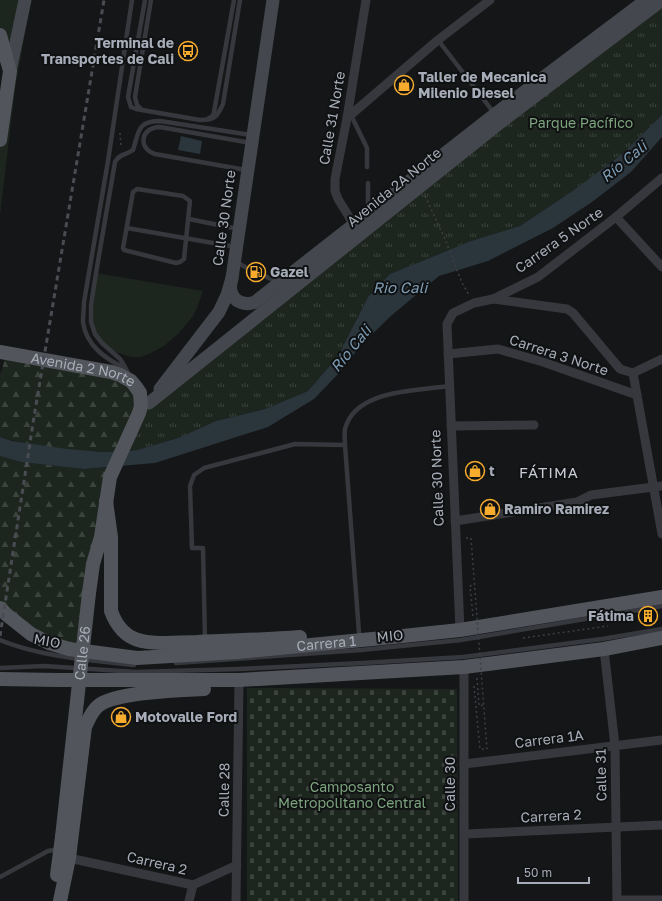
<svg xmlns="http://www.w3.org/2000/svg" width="662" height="901" viewBox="0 0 662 901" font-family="'Golos Text',sans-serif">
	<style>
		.grass { fill: #1d261e }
		.forest { fill: url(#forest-firs) }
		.cemetery { fill: url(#cemetery-stones) }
		.park { fill: url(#park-tufts) }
		.water { fill: #2b353c }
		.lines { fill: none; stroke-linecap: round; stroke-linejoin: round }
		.path { stroke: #3c3f44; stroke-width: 1.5; stroke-dasharray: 2 3; stroke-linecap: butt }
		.service { stroke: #36383d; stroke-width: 4.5 }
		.minor { stroke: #36383d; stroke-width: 9 }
		.secondary { stroke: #44474d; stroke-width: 13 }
		.primary { stroke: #52555c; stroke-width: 14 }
		.rail { stroke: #494c52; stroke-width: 3; stroke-dasharray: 5 4; stroke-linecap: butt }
		.path-bridge { stroke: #3c3f44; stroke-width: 1.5; stroke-dasharray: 2 3; stroke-linecap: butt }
		.primary-bridge { stroke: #52555c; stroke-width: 14 }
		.labels { text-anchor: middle; stroke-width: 4; stroke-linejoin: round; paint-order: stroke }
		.poi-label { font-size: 14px; font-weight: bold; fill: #a7adb8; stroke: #101112; text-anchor: start }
		.street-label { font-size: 14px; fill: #a7adb8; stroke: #101112 }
		.park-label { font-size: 14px; fill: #7da47e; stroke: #101112 }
		.water-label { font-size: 15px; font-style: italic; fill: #7d9cb4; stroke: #101112 }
		.neighbourhood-label { font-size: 15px; letter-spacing: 1px; fill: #c8ccd4; stroke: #101112 }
	</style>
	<defs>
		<pattern id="forest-firs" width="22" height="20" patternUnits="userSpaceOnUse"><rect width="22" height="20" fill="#1d261e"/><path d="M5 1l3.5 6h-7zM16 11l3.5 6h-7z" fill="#3b433d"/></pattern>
		<pattern id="cemetery-stones" width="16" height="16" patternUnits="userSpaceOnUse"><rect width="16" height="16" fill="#1d261e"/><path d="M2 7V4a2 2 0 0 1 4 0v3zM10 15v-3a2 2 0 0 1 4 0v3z" fill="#3b433d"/></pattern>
		<pattern id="park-tufts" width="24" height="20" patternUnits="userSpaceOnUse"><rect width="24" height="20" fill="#1d261e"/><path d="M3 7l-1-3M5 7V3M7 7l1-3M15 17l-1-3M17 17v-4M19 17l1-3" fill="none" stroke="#3b433d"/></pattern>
	</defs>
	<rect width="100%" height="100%" fill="#151618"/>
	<g class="grass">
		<polygon points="0,0 31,0 15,89 0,216 0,140 10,71 0,35"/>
		<polygon points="96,273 203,291 197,308 193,316 178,334 164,346 149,354 141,357 131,357 115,352 102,343 91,322"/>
	</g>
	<g class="forest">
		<path d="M6,353L111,372L140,393L121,452C84,452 35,448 0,437V374L2,370Z"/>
		<polygon points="0,456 21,462 84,469 114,467 81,649 69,649 0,608"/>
	</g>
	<polygon class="cemetery" points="247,688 457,689 458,901 247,901"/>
	<polygon class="park" points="662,0 662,115 621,155 571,192 520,226 471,241 390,274 368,297 338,356 308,391 265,409 216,421 178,438 137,450 121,452 139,413"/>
	<g class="water">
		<polygon points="662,115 662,137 631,172 592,202 553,228 488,261 439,276 392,315 361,345 340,372 314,399 268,427 155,463 84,469 21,462 0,456 0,437 12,441 67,449 103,452 121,452 137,450 178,438 216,421 265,409 308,391 338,356 368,297 390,274 471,241 520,226 571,192 621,155"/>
		<polygon points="181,136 202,141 200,154 178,150"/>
	</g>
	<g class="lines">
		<g class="path">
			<polyline points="120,133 121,147"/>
			<polyline points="425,196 445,239 462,283 469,295"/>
			<polyline points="466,538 471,538"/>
			<polyline points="473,616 470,586 475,585"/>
			<polyline points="523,638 608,626"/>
			<polyline points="477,678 479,706 483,705"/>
			<polyline points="474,686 480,749 487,749"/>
		</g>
		<g class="service">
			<path d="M145,0L128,97L131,107L136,109L200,120C215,120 217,117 223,104L240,0"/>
			<polyline points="438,40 494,113"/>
			<polyline points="142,110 137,105 135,97 151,0"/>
			<polyline points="351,115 367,148 367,167"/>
			<polyline points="209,118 213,116 214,112 234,0"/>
			<path d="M246,170L155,154C137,148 141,127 160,127L251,143"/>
			<polyline points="368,183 368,205 371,210"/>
			<polygon points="137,189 183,196 190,201 184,259 180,262 176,263 124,250 123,248 133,192"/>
			<polyline points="189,219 238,229"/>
			<polyline points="127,228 236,247"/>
			<polyline points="236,262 251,270"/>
			<polyline points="261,274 277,282"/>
			<path d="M125,367L120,359L102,343L95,334L91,322V305L96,273L115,162C119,154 126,155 133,150C139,132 137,121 160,121L251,135"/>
			<path d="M129,376L126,369C106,359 86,346 83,322C83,315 84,309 84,302L108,161L132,0"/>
			<path d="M359,633L345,445C345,440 344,434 345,429C355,389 417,391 449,386"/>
			<path d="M0,640C42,657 90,660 134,665"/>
			<polyline points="205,640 203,548 192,548 190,486 194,475 204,468 295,444 345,445"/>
			<polyline points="176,663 361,650 461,640 662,606"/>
			<polyline points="0,668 44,666 137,672 239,669 362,663 463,657 602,639 662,629"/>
			<polyline points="0,877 48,851 59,849"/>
		</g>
		<g class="minor">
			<polyline points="347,118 438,40 490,0"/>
			<polyline points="616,217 662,267"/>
			<polyline points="356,228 338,199 335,191 335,179 347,118 366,0"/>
			<polyline points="493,299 567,309 573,313 620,369 633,373 662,359"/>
			<polyline points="448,354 498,349 543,362 637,395"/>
			<polyline points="633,373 662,534"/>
			<polyline points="451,426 534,425"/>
			<polyline points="455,521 577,502 591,495 662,486"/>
			<polyline points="460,630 447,324 453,313 474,303 493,299 538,277 616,217 662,178"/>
			<polyline points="604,649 615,746 617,901"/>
			<polyline points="464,764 662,740"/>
			<polyline points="465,834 662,825"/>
			<polyline points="69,858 193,885 237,865"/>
			<polyline points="617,900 662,900"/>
			<polyline points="189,901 193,885"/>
			<polyline points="236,901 239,680"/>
			<polyline points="464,901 464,667"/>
		</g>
		<g class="secondary">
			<polyline points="10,71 25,0"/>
			<path d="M232,278C231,282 230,287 231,291C233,302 246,306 255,302L495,114L646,0"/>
			<polyline points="160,389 219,312 227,295 232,278 273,0"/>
			<polyline points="149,403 501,122 662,0"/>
		</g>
		<g class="primary">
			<polyline points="0,35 10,71 0,140"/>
			<path id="s1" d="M0,352L111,372L120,375L131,381L136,387L140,393L141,406L139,413L110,477L101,537L93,564L89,593"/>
			<path d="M106,501L111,537V611C116,625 126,638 142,641C159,645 179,642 197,642C231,640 266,640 300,637"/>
			<path id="s2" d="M0,608L7,615L31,634L49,643L69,649L137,658L238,652L403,636L460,630L662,597"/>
			<polyline points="0,679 58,680 239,680 464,667 604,649 662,638"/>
			<polyline points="57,875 62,837"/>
			<path d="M60,901L69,858L85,727C89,719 91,712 98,706C114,692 181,690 204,689"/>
		</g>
		<polyline class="rail" points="0,636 34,417 104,0"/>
		<polyline class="path-bridge" points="471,538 487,749"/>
		<path class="primary-bridge" id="s3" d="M62,837L89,593"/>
	</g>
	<defs>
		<g id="bus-ring" transform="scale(1)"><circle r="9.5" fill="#101112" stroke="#f7ac2e" stroke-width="1.5"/><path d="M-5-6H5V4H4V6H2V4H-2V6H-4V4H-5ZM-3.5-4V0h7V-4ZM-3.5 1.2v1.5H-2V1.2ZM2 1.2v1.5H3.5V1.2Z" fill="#f7ac2e"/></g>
		<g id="shop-ring" transform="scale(1)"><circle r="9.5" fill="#101112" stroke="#f7ac2e" stroke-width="1.5"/><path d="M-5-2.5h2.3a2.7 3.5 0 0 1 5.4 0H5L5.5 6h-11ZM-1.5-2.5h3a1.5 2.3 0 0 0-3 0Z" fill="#f7ac2e"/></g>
		<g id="fuel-ring" transform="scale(1)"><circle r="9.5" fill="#101112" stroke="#f7ac2e" stroke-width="1.5"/><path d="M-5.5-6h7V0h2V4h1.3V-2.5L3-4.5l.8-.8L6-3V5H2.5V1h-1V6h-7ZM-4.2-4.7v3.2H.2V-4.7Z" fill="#f7ac2e"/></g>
		<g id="building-ring" transform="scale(1)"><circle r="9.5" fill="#101112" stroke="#f7ac2e" stroke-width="1.5"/><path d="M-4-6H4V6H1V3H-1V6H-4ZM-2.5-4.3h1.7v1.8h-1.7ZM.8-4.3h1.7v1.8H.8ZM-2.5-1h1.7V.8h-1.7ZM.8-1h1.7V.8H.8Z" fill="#f7ac2e"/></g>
	</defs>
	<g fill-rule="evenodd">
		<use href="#bus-ring" x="188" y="51"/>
		<use href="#shop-ring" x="404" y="85"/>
		<use href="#fuel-ring" x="256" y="272"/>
		<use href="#shop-ring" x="475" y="471"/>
		<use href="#shop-ring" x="490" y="509"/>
		<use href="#building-ring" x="648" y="616"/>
		<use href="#shop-ring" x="121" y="717"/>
	</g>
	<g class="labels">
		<g class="poi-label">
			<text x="174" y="48" text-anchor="end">Terminal de<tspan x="174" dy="16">Transportes de Cali</tspan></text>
			<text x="418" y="82">Taller de Mecanica<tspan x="418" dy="16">Milenio Diesel</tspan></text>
			<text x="270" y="277">Gazel</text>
			<text x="489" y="476">t</text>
			<text x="504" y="514">Ramiro Ramirez</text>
			<text x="634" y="621" text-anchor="end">Fátima</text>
			<text x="135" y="722">Motovalle Ford</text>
		</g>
		<g class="street-label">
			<text transform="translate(332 118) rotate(-80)" y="5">Calle 31 Norte</text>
			<text transform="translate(394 187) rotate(-39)" y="5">Avenida 2A Norte</text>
			<text transform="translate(224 218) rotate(-82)" y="5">Calle 30 Norte</text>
			<text transform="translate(559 240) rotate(-35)" y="5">Carrera 5 Norte</text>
			<text transform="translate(559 355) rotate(18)" y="5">Carrera 3 Norte</text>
			<text dy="5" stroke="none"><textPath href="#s1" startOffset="85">Avenida 2 Norte</textPath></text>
			<text transform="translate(437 478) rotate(-92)" y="5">Calle 30 Norte</text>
			<text transform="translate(390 636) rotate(-6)" y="5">MIO</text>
			<text transform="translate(47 641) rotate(10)" y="5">MIO</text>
			<text dy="5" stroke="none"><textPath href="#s2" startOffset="340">Carrera 1</textPath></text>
			<text dy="5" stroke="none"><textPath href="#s3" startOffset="185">Calle 26</textPath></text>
			<text transform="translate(549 739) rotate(-7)" y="5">Carrera 1A</text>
			<text transform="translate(601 775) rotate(-91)" y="5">Calle 31</text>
			<text transform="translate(450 784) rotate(-90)" y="5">Calle 30</text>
			<text transform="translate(224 790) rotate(-89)" y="5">Calle 28</text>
			<text transform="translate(551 816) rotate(-3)" y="5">Carrera 2</text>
			<text transform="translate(157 863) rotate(13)" y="5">Carrera 2</text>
		</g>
		<g class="park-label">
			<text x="581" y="128">Parque Pacífico</text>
			<text x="352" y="792">Camposanto<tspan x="352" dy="16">Metropolitano Central</tspan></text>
		</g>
		<g class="water-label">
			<text transform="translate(624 162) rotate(-40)" y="5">Río Cali</text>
			<text x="400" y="293">Rio Cali</text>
			<text transform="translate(351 349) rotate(-51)" y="5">Río Cali</text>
		</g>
		<g class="neighbourhood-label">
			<text x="549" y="478">FÁTIMA</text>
		</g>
	</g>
	<path d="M518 877v6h71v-6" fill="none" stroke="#a7adb8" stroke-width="2"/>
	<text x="524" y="877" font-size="12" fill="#a7adb8" stroke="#101112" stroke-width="3" paint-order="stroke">50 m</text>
</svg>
